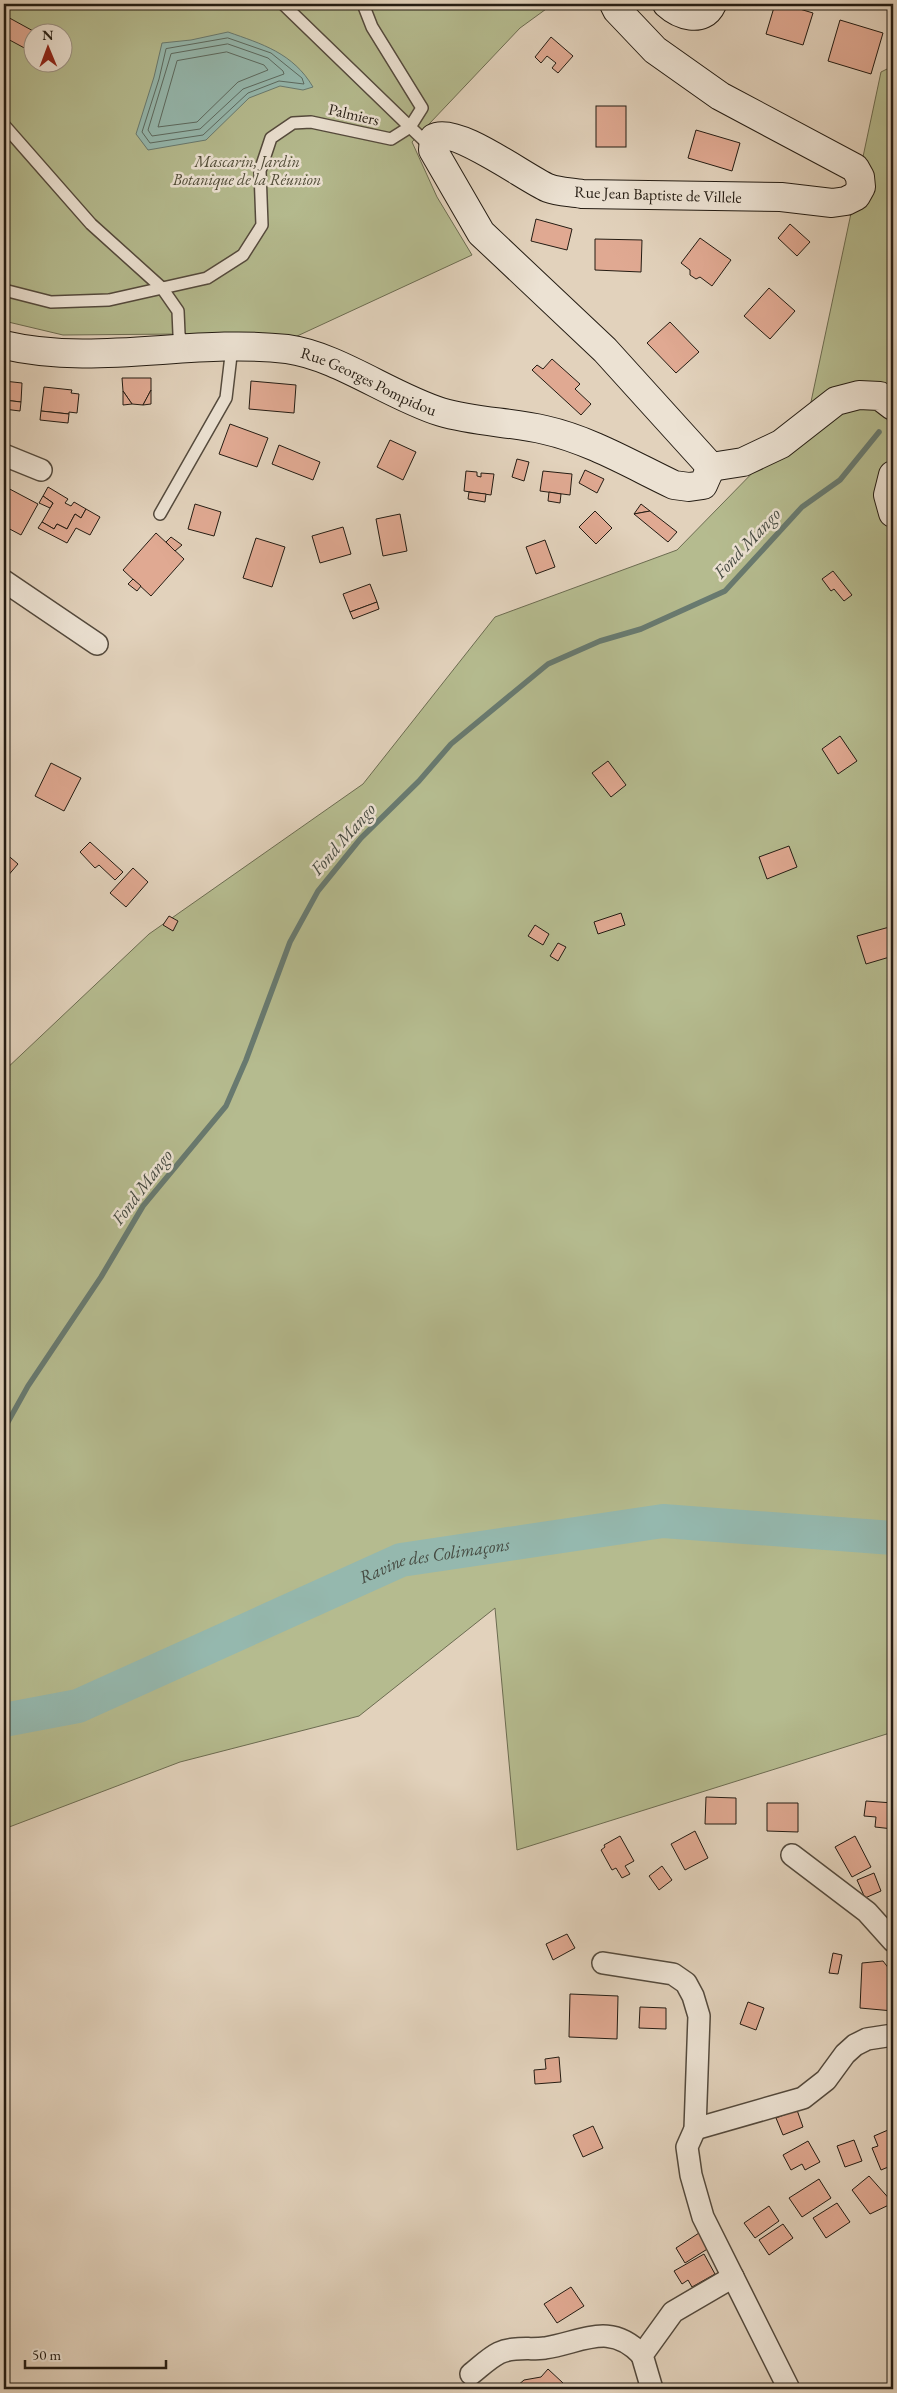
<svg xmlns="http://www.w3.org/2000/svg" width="897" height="2393" viewBox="0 0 897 2393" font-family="'EB Garamond',serif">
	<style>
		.green { fill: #b5bb8f; stroke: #6c6c51; fill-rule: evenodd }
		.water { fill: #95b8ae; stroke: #687a70 }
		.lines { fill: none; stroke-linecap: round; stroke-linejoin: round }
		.shore { stroke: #5c6a60; stroke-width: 1 }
		.stream { stroke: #687a70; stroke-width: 5.5 }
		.river { stroke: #95b8ae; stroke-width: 34 }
		.building { fill: #e0a992; stroke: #241c13 }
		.lane-casing { stroke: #544a3d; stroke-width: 14 }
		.street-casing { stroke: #544a3d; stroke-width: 24 }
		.secondary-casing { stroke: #241c13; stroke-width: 30 }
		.lane { stroke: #ece2d3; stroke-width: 11 }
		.street { stroke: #ece2d3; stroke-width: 21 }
		.secondary { stroke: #ece2d3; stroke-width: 28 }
		.labels { text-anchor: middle; stroke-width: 5; stroke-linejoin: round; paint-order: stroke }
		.street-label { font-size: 16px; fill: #241c13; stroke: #ece2d3 }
		.park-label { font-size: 16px; font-style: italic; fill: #504c38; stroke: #ece2d3 }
		.water-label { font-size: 18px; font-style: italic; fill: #464b42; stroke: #ece2d3 }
	</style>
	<rect width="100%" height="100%" fill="#e2d2bc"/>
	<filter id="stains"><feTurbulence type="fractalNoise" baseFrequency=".004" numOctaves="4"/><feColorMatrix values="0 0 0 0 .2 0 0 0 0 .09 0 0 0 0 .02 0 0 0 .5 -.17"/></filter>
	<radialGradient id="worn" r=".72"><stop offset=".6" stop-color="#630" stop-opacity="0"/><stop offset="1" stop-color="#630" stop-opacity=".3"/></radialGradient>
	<g class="green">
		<path d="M4,4H553L520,28L412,142L437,197L472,255L295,337L179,334L63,335L4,321ZM32,32H62V62H32Z"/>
		<polygon points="893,66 893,1732 517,1850 495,1608 359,1716 180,1762 4,1829 4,1071 149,934 363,784 495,617 677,550 808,416 881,72"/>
	</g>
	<path class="water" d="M228,32C262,44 293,53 313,87L303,90L280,86L249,98L206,140L148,150L136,134L154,77L162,43L191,40Z"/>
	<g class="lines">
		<g class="shore">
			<polygon points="228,38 271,53 302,78 304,84 279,81 248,93 203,135 150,143 142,132 159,79 166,49"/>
			<polygon points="228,44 268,58 283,71 284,74 243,89 200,129 152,136 148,130 171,54"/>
			<polygon points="227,52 264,65 268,70 238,82 197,122 158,127 177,61"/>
		</g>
		<polyline class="stream" points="4,1429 28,1386 101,1277 143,1206 226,1106 246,1060 290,942 318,891 361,838 419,781 451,744 548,664 600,641 641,629 725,591 802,507 840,480 879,432"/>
		<path class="river" id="s1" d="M4,1720L78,1706L401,1560L663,1521L893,1538"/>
	</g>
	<g class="building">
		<polygon points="775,4 783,4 813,13 803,45 766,34"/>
		<polygon points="4,15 35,32 32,32 32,46 30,51 4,37"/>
		<polygon points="840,20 883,33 871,74 828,61"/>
		<polygon points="551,37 573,56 558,73 552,68 556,63 547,56 541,63 535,57"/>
		<rect x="596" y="106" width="30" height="41"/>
		<polygon points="696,130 740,143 732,171 688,158"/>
		<polygon points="536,219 572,229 567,250 531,241"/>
		<polygon points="790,224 810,242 797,256 778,238"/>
		<polygon points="700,238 731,260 712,286 700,277 696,279 690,275 690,270 681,263"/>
		<polygon points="595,239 642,240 641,272 595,270"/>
		<polygon points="769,288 795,311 770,339 744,316"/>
		<polygon points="670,322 699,352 676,373 647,343"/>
		<polygon points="552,359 580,384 575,389 591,404 581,415 532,370 537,365 543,369"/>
		<polygon points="122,378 151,378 151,390 143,405 132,404 123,391"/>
		<polygon points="4,381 22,383 21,402 4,400"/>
		<polygon points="251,381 296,385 294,413 249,409"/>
		<polygon points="44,387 72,390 71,393 79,394 77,413 69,412 69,414 41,411"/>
		<polygon points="151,390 151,404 143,405"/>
		<polygon points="123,391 132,404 123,405"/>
		<polygon points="4,400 21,402 20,411 4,409"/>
		<polygon points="41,411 69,414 68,423 40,420"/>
		<polygon points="230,424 268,438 257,467 219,454"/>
		<polygon points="390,440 416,452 403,480 377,467"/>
		<polygon points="279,445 320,462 313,480 272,464"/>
		<polygon points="517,459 529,462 524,481 512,477"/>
		<polygon points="585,470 604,479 597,493 579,483"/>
		<polygon points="466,471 477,472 477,476 481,477 481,473 494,474 491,495 464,491"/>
		<polygon points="543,471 572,474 570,495 540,491"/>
		<polygon points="4,486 38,504 21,535 4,526 7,517 4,515"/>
		<polygon points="48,487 68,499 65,503 71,506 74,502 86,509 81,518 75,514 67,529 57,524 54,529 42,522 53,503 43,496"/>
		<polygon points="469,492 486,494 485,502 468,499"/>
		<polygon points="549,492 561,494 560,503 548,501"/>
		<polygon points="43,496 53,503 50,508 39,503"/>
		<polygon points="195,504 221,512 214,536 188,529"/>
		<polygon points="641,504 650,511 634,514"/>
		<polygon points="86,509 100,517 90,535 76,528 67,543 38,528 42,522 54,529 57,524 67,529 75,514 81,518"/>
		<polygon points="595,511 612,528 596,544 579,527"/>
		<polygon points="650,511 677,532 668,542 634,514"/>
		<polygon points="400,514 407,551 383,556 376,519"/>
		<polygon points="343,527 351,554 320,563 312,536"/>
		<polygon points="156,533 184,559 151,596 123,570"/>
		<polygon points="171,537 182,545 175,551 166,542"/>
		<polygon points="256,538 285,547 272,587 243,578"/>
		<polygon points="545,540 555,567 536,574 526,547"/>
		<polygon points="833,571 852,595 844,601 834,589 831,591 822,579"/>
		<polygon points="133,579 141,586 137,591 128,584"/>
		<polygon points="370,584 377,602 350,612 343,594"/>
		<polygon points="377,602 379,609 353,619 350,612"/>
		<polygon points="840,736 857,761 838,774 822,749"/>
		<polygon points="608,761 626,785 611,797 592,773"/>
		<polygon points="51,763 81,778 64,811 35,796"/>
		<polygon points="90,842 123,872 115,880 99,865 95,868 80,852"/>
		<polygon points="789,846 797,867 767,879 759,857"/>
		<polygon points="4,852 18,864 6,878 4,876"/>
		<polygon points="133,868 148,882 126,907 110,893"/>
		<polygon points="621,913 625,925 598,934 594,922"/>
		<polygon points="169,916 178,921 173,931 163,925"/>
		<polygon points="535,925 549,934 543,945 528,936"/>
		<polygon points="893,926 893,956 866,964 857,936"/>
		<polygon points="558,943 566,947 558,961 550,956"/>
		<polygon points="706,1797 736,1798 736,1824 705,1824"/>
		<polygon points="866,1801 893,1803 893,1829 875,1827 876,1817 864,1816"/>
		<polygon points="767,1803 798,1803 798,1832 767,1831"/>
		<polygon points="695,1831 708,1858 685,1870 671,1844"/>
		<polygon points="620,1836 634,1861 625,1866 630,1874 622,1878 616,1868 612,1870 601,1850 605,1847 604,1845"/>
		<polygon points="855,1836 871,1867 852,1877 835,1847"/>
		<polygon points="662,1866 672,1880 659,1890 649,1876"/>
		<polygon points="874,1873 881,1891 865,1898 857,1880"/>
		<polygon points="567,1934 575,1948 553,1960 546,1944"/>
		<polygon points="833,1953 842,1955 838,1974 829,1973"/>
		<polygon points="883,1961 893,1974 893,2011 860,2008 862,1963"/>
		<polygon points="570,1994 618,1996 617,2039 569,2037"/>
		<polygon points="748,2002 764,2008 756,2030 740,2024"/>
		<polygon points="640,2007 666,2008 666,2029 639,2028"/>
		<polygon points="559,2057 561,2082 535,2084 534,2070 546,2069 545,2059"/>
		<polygon points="797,2110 803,2127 783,2135 776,2118"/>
		<polygon points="593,2126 603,2148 583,2157 573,2135"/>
		<polygon points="888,2130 893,2144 893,2165 881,2170 872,2148 878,2146 874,2136"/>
		<polygon points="854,2140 862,2161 845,2167 837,2146"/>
		<polygon points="808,2141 820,2162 805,2170 802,2164 791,2170 783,2155"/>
		<polygon points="869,2176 893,2203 870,2214 852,2190"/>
		<polygon points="819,2179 831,2198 802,2217 789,2198"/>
		<polygon points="837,2203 850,2222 826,2238 813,2218"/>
		<polygon points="769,2206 779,2221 755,2238 744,2223"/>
		<polygon points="783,2224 793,2238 769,2255 759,2240"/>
		<polygon points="699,2233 709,2248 685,2263 676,2248"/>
		<polygon points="704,2254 715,2274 692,2287 688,2280 682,2284 674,2271"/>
		<polygon points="571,2287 584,2306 557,2323 544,2304"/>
		<polygon points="548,2369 563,2383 559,2389 520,2389 517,2386 524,2380 541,2377"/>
	</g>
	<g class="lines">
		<g class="lane-casing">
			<g id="lane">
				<polyline points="363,4 372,27 422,108 410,127 430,146"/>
				<polyline points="4,125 91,224 162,288 178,311 179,334 184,347"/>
				<polyline points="4,290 51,302 109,300 207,278 243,255 262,225 260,171 271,138 293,123 311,122 391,139 410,127 283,4"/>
				<polyline points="160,514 226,398 232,347"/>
			</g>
		</g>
		<g class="street-casing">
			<g id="street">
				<polyline points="4,455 41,470"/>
				<polyline points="4,581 97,644"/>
				<polyline points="792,1855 867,1912 893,1941"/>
				<polyline points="603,1963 673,1974 686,1983 693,1996 699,2016 695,2129 687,2147 691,2175 703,2217 789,2389"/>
				<polyline points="695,2129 803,2098 826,2080 845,2054 855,2045 867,2039 893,2035"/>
				<path d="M471,2374C480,2367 489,2358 499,2353C513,2346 530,2350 545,2348C583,2342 610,2321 642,2355"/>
				<polyline points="652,2389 642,2355 673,2312 733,2277"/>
			</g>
		</g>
		<g class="secondary-casing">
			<g id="secondary">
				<path d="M614,4L617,10L655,50L720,96L855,168L860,177L861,187L856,196L846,201L832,203L781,197L582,194C571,192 558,192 548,188C525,178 455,125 434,138L433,150L481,233L605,350L711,467"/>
				<path d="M667,4C679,15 703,24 712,4"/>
				<path id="s2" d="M4,345C96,367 193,338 287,349C338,356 390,396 441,412C474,422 511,422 545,430C590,440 632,465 674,485L689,487L703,485L711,467"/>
				<polyline points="711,467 743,462 781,444 836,401 859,395 880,396 893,406"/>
				<polyline points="893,475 888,495 893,513"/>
			</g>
		</g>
		<use href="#lane" class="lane"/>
		<use href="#street" class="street"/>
		<use href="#secondary" class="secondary"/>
	</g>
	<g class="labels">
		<g class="street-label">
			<text transform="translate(354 114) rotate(13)" y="6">Palmiers</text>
			<text transform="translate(658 194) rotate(2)" y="6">Rue Jean Baptiste de Villele</text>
			<text dy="6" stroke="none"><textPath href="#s2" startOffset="372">Rue Georges Pompidou</textPath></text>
		</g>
		<g class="park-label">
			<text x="247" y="167">Mascarin, Jardin<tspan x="247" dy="18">Botanique de la Réunion</tspan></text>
		</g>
		<g class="water-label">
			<text transform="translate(747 543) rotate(-47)" y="6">Fond Mango</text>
			<text transform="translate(343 839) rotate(-49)" y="6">Fond Mango</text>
			<text transform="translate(142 1187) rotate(-53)" y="6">Fond Mango</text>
			<text dy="6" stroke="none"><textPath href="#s1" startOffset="462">Ravine des Colimaçons</textPath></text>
		</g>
	</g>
	<rect width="897" height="2393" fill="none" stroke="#e2d2bc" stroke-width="20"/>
	<rect x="5" y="5" width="887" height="2383" fill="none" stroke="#241c13" stroke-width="2.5"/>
	<rect x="10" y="10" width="877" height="2373" fill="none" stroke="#241c13"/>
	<g transform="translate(48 48) rotate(359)"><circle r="24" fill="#ece2d3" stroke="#9c9386"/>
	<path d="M0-4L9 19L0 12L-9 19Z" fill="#8f2418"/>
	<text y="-8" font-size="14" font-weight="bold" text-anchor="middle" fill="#241c13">N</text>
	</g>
	<path d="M25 2360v8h141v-8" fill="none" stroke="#241c13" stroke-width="2.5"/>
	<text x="32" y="2360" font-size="15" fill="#241c13" stroke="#ece2d3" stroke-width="4" paint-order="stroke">50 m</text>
	<rect width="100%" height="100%" filter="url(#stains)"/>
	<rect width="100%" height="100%" fill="url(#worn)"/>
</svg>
